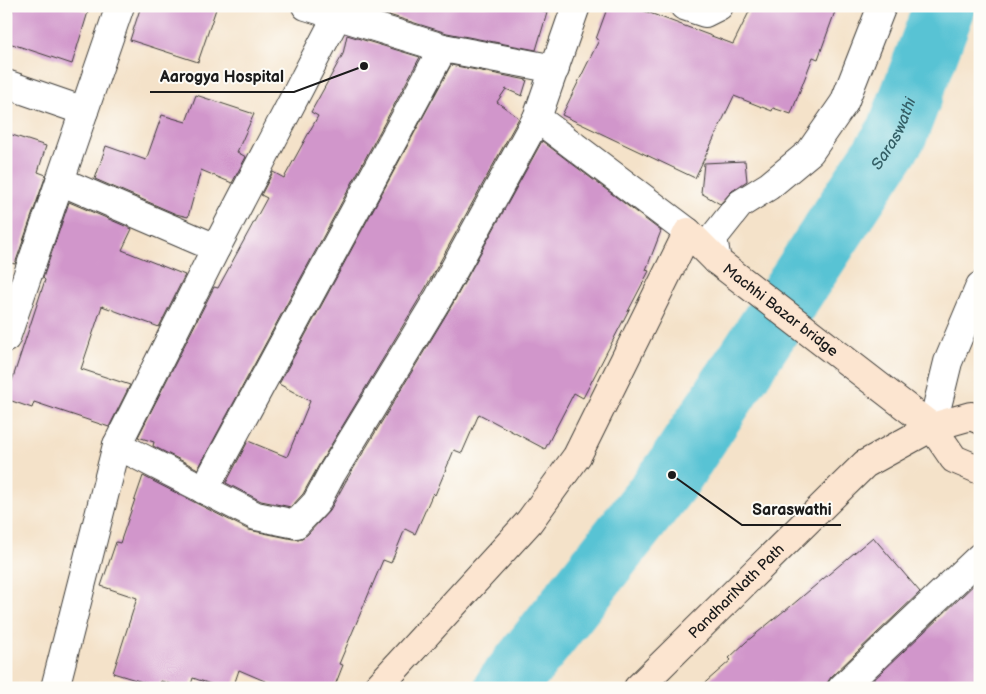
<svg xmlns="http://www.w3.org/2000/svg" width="986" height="694" viewBox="0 0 986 694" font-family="'Balsamiq Sans',sans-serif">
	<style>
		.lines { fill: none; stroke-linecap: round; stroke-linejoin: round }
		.river { stroke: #59c3d4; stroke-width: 62 }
		.building { fill: #d196cb }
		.minor-casing { stroke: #3c3a36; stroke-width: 30 }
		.secondary-casing { stroke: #3c3a36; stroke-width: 30 }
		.minor { stroke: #fff; stroke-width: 28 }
		.secondary { stroke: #fce5d0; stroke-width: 28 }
		.labels { text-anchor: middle; stroke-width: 4; stroke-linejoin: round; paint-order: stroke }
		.street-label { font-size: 15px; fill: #1c1c1c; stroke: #fdfcf7 }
		.water-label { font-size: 16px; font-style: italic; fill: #345f66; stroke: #fdfcf7 }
		.leader { fill: none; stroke: #1c1c1c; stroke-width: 2 }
		.callout-dot { fill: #1c1c1c; stroke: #fdfcf7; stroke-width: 2 }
		.callout-label { font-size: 16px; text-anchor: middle; font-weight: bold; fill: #1c1c1c; stroke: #fdfcf7; stroke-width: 4; stroke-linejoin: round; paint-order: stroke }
	</style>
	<rect width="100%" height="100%" fill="#fdfcf7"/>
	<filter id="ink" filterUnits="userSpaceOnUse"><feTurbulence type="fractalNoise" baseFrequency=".02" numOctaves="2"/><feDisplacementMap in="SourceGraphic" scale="10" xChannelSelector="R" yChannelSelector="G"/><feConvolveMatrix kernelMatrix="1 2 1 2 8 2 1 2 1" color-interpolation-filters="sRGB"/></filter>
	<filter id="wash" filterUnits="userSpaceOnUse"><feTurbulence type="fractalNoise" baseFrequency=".0096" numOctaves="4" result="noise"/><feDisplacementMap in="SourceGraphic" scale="20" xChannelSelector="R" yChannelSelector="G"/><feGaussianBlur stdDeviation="1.12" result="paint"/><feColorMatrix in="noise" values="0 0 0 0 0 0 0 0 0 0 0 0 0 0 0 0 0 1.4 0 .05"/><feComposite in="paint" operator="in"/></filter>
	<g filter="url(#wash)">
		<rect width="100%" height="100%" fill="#f4e2c9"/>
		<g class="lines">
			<path class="river" id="s1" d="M505,688L672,475L897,133L945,6"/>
		</g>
		<g id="blocks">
			<g class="building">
				<polygon points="14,6 72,6 88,12 72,64 6,42 6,28"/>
				<polygon points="141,6 217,6 198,62 130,40"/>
				<polygon points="360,6 546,6 544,12 547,13 536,50 447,33"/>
				<polygon points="608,6 631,6 733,44 752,6 837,6 818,59 813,57 791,114 773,108 772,111 734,96 695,178 562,115 599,40 596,39"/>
				<polygon points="347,35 420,57 198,469 153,446 154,442 138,437 214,287 218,288 267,198 261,195 273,172 284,178 318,116 311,112 343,54"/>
				<polygon points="451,65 527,80 522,96 506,89 497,102 519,118 425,289 319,465 303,494 291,507 261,501 226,483 248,441 287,457 310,401 279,384"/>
				<polygon points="196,95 254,114 237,152 246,157 232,183 201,170 188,217 176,214 95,179 106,146 146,160 162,115 186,122"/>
				<polygon points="6,133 46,146 38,172 46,175 15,264 6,262"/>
				<polygon points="542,141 661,231 646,270 649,271 583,398 574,393 545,449 479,414 462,453 454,450 435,495 433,493 415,534 405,529 391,563 383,560 339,664 343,665 334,688 281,688 239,670 233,688 222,688 193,678 190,688 183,688 161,681 159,687 113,673 137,598 101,586 116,542 120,543 143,476 249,530 293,539 300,539 307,535 330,510 346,481 452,305"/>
				<polygon points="745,161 747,181 732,191 720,204 701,193 704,163"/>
				<polygon points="69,202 132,229 122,250 185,275 159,327 102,306 81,369 130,385 109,427 34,402 32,408 6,399 45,280 43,278"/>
				<polygon points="873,537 920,592 831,677 827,683 827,688 699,688 731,660 729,658 746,642 785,610 785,611"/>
				<polygon points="980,579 980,688 865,688"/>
			</g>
		</g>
	</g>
	<g filter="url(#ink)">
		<use href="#blocks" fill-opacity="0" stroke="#3c3a36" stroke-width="1"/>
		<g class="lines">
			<g class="minor-casing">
				<g id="minor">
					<polyline points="306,6 443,48 555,69"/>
					<polyline points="684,6 705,13 719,6"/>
					<polyline points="337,16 216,248 117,445 256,516 296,524 316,503 332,473 439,297 537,118 576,6"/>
					<polyline points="6,84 84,111"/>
					<polyline points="537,118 688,232"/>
					<polyline points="60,181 216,248"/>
					<polyline points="717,261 713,238 740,204 769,186 810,152 844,103 882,6"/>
					<polyline points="6,338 120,6"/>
					<polyline points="932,427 948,362 980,286"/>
					<polyline points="204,490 443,48"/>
					<polyline points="55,688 117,445"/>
					<polyline points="842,688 980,557"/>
				</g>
			</g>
			<g class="secondary-casing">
				<g id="secondary">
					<path id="s2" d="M377,688L529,522L577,456L688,232L717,261L932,427L954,459L980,470"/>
					<path id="s3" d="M638,688L865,464L932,427L971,416L980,420"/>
				</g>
			</g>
			<use href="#minor" class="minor"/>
			<use href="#secondary" class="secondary"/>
		</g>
	</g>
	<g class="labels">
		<g class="street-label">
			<text dy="5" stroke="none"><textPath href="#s2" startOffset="678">Machhi Bazar bridge</textPath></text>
			<text dy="5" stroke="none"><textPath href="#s3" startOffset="138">PandhariNath Path</textPath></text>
		</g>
		<g class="water-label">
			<text dy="6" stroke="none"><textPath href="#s1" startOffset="678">Saraswathi</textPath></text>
		</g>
	</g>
	<path class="leader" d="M364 66L294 92H150M672 475L742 525H841"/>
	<g class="callout-dot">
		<circle cx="364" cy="66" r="5"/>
		<circle cx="672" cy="475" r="5"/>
	</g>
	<g class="callout-label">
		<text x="222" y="82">Aarogya Hospital</text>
		<text x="792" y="515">Saraswathi</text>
	</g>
	<rect width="986" height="694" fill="none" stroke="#fdfcf7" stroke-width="25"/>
</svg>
